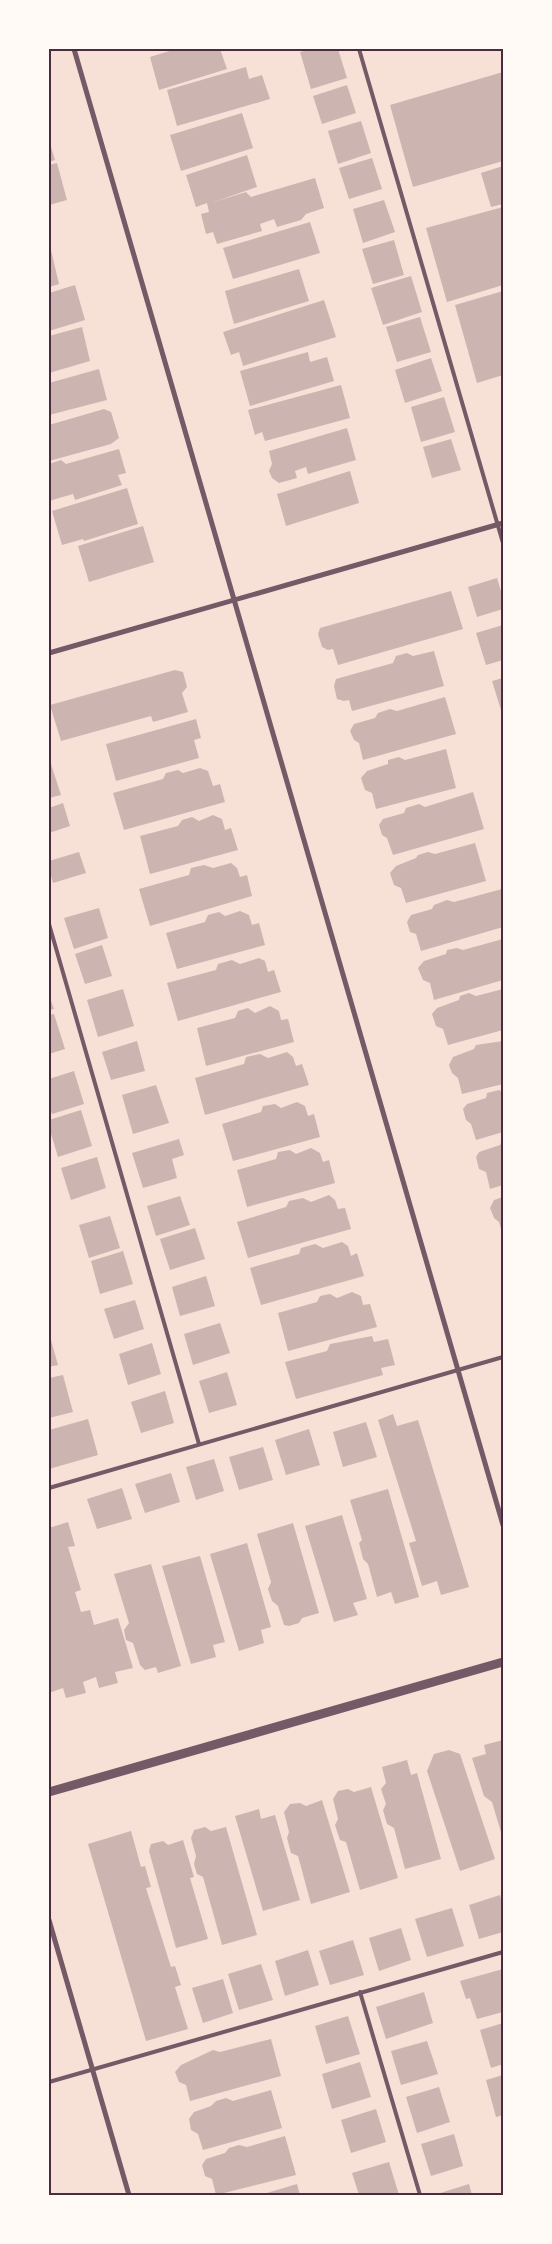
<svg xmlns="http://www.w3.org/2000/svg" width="552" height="2244" viewBox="0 0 552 2244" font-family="'DM Sans',sans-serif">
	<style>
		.building { fill: #ccb4b1 }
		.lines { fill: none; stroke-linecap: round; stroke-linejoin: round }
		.service { stroke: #755966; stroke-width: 4 }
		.minor { stroke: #755966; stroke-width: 5 }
		.tertiary { stroke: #755966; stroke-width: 9 }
		.neatline { fill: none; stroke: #4a2c40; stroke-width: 2 }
	</style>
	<rect width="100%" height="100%" fill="#f7e1d7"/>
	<g class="building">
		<polygon points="176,49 220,49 227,69 159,90 150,57"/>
		<polygon points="312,49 338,49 347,78 311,89 300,52"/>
		<polygon points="246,67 249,79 262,75 270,99 177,126 167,90"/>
		<polygon points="503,72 503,161 413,187 390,105"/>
		<polygon points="347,85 356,113 322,124 313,96"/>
		<polygon points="242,113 253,148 181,171 170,135"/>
		<polygon points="361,121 371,153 338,164 328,131"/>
		<polygon points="49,140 55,160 49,162"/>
		<polygon points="247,155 257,187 214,202 246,192 251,197 315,178 324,208 306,214 301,220 277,227 274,219 260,224 262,231 217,244 213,232 206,234 201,214 209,212 207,203 196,207 186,175"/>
		<polygon points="372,158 382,189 349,199 339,168"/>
		<polygon points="57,163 67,200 49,205 49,165"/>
		<polygon points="503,166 503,204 491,207 481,173"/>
		<polygon points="384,200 395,232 363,243 353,209"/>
		<polygon points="503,207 503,285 447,302 426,228"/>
		<polygon points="310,222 320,253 233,279 223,248"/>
		<polygon points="394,240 404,275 373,284 362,249"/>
		<polygon points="49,250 51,250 59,284 49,287"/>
		<polygon points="299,269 309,301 234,324 225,291"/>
		<polygon points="411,276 422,312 383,325 371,288"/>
		<polygon points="75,285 85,320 49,331 49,293"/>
		<polygon points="503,291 503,375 477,383 455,305"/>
		<polygon points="324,300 336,337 243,366 239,352 231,355 223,332"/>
		<polygon points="420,317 431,352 397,362 386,327"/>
		<polygon points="82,327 90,361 49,373 49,336"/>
		<polygon points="308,352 310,362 327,357 334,381 250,406 240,371"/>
		<polygon points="431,358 442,391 405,403 395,370"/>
		<polygon points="99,369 107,400 49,415 49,383"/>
		<polygon points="341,385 350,418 265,441 262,432 255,435 248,410"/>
		<polygon points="444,397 455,432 421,442 411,407"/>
		<polygon points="104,409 111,412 119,438 111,444 49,461 49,425"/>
		<polygon points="347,428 356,460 308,474 306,467 295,471 297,478 279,483 272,478 269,471 272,464 269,451"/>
		<polygon points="451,439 461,470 432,478 423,447"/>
		<polygon points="119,449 126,473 118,475 122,485 75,500 73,494 49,501 49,464 61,460 66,464"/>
		<polygon points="350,471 359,503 286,526 277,494"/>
		<polygon points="127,488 138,524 84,541 83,539 62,545 52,511"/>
		<polygon points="143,526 154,562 89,582 78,546"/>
		<polygon points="497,578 503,598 503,609 477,617 468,587"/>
		<polygon points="451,591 463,629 338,665 333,649 328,650 322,647 318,634 320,628"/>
		<polygon points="503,625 503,660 486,665 476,633"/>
		<polygon points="434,651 444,686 352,711 349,700 344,701 337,699 334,686 336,679 393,663 396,656 407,653 413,656"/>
		<polygon points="175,670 183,672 187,687 182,693 188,712 153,722 151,716 61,741 50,705"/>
		<polygon points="503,678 503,710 501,710 492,681"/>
		<polygon points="445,697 456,734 363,760 359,743 354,740 350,731 354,724 375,718 378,713 390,709 397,711"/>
		<polygon points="196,719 201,738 194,740 199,758 116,781 106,744"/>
		<polygon points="446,749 456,788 376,809 372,793 365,790 361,778 367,771 388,764 388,760 399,757 405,760"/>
		<polygon points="51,764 61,795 49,798 49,765"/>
		<polygon points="200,768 208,771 213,786 220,784 225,802 124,830 113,793 163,779 166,773 178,770 183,773"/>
		<polygon points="473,792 484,829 393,855 387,838 382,835 379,825 383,819 404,813 406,808 419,804 425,807"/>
		<polygon points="63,803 70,826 49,833 49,808"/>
		<polygon points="213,815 222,819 225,830 231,828 238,850 150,874 140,836 178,826 182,820 192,817 199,821"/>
		<polygon points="475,843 486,881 406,903 401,888 394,885 390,873 396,866 416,858 418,855 428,852 435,854"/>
		<polygon points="79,852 86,873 53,883 49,869 49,861"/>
		<polygon points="231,863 237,868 240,877 247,875 252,896 150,926 139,889 189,875 191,868 204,865 213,868"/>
		<polygon points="502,889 503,927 421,951 416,934 410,932 407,922 411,915 432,909 434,905 447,900 454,902"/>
		<polygon points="99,908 108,938 74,949 64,918"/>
		<polygon points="240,911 249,915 252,925 259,923 265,945 177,969 166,933 205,922 208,915 219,912 225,916"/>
		<polygon points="503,939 503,980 434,1000 430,983 423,980 418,968 424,961 446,954 447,950 457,948 463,950"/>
		<polygon points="102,945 112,976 85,984 75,954"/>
		<polygon points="259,958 265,961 268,972 274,970 281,992 178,1021 167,983 216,970 218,964 232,960 240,964"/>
		<polygon points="123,989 134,1026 98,1037 87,1000"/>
		<polygon points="503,989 503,1030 448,1045 443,1029 436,1026 432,1014 437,1008 459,1000 460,996 469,993 476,996"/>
		<polygon points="49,995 54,1009 49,1010"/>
		<polygon points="270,1006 279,1011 281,1020 288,1019 294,1042 206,1066 197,1028 235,1018 238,1011 248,1008 255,1013"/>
		<polygon points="54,1014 65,1049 49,1054 49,1015"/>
		<polygon points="137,1041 145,1071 111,1080 102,1052"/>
		<polygon points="503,1041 503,1084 462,1094 458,1078 452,1073 449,1065 453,1057 474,1049 476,1045"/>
		<polygon points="287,1052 293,1057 296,1066 302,1064 309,1085 205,1115 195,1078 244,1064 246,1057 260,1054 268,1058"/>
		<polygon points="74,1071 84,1104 52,1114 49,1104 49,1079"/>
		<polygon points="156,1085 169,1123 133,1134 122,1095"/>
		<polygon points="499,1090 503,1092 503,1132 476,1140 471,1124 466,1120 463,1109 467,1104 486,1098 487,1093"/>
		<polygon points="297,1102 305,1106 308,1116 314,1114 320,1137 233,1161 222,1124 261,1112 263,1106 275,1104 281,1108"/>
		<polygon points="81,1110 92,1146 58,1157 49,1127 49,1120"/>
		<polygon points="503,1138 503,1185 490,1189 486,1172 479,1169 476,1157 479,1152 500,1145"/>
		<polygon points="179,1139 184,1155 172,1159 177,1178 143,1188 132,1153"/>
		<polygon points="311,1148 320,1153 323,1162 329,1160 335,1183 247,1207 237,1170 276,1159 278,1152 290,1150 296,1154"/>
		<polygon points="97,1157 106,1188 71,1200 61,1168"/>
		<polygon points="329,1195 335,1200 338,1209 345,1208 351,1229 248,1258 237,1222 286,1207 289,1201 303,1198 311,1202"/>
		<polygon points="180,1196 190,1225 156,1236 147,1206"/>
		<polygon points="503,1197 503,1236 499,1222 494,1218 490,1208 494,1200"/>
		<polygon points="110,1216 120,1248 89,1258 79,1225"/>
		<polygon points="195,1228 205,1259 170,1270 160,1239"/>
		<polygon points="342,1242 348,1246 351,1256 357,1253 364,1276 261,1305 250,1268 299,1254 301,1248 315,1244 323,1248"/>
		<polygon points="123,1251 133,1284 100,1294 91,1261"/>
		<polygon points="206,1276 215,1306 180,1316 172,1287"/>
		<polygon points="352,1292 361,1296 363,1305 370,1304 377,1327 288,1351 278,1313 317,1302 320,1296 330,1294 337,1298"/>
		<polygon points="135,1300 144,1329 114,1339 104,1309"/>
		<polygon points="220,1323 230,1353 193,1365 184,1334"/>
		<polygon points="49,1333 58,1365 49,1367"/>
		<polygon points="372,1336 374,1342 388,1339 395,1365 381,1368 383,1375 296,1399 285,1362 327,1351 330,1344"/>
		<polygon points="152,1343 161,1374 128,1385 119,1354"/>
		<polygon points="227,1372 237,1405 209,1413 199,1381"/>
		<polygon points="63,1375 73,1412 49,1418 49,1378"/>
		<polygon points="165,1391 174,1423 141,1433 131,1402"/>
		<polygon points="393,1414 397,1426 418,1420 469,1587 441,1595 437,1581 422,1586 409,1543 416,1541 378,1420"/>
		<polygon points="88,1419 98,1455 49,1469 49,1430"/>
		<polygon points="366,1422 377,1457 343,1467 333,1432"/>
		<polygon points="309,1429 320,1465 286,1475 275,1440"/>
		<polygon points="263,1447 273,1480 239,1490 229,1457"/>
		<polygon points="214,1459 224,1491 196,1500 186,1467"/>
		<polygon points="171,1473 180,1502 145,1513 135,1484"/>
		<polygon points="122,1488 132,1519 97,1529 87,1499"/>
		<polygon points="388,1489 419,1597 395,1604 391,1592 377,1597 368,1564 363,1559 359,1543 362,1540 350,1500"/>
		<polygon points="342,1515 367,1599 353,1603 358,1615 334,1622 305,1526"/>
		<polygon points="68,1522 75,1546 68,1547 81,1590 75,1592 81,1612 90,1610 94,1625 118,1618 133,1668 115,1672 118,1683 99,1688 96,1677 83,1682 86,1693 66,1698 63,1688 49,1693 49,1528"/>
		<polygon points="293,1523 319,1613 302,1618 299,1623 289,1626 284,1625 278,1606 272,1601 268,1589 271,1582 257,1534"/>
		<polygon points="247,1543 271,1627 261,1630 264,1643 239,1651 210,1554"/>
		<polygon points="200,1556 225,1642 213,1645 216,1657 191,1664 162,1566"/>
		<polygon points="151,1564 181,1666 158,1673 156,1667 145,1670 140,1665 133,1643 126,1640 124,1630 129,1623 114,1574"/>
		<polygon points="503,1740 503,1839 492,1802 484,1796 472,1758 486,1754 484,1745"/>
		<polygon points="449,1750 460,1754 495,1859 460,1871 427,1771 434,1754"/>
		<polygon points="407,1760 411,1775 417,1773 441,1859 405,1869 394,1828 387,1824 383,1810 386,1804 381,1789 386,1783 382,1767"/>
		<polygon points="371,1787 398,1878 360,1890 346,1842 340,1840 335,1825 338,1819 333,1799 338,1791 348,1789 354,1792"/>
		<polygon points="322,1800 350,1892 311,1904 298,1856 291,1853 287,1838 289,1832 284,1812 290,1804 300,1803 306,1806"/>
		<polygon points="259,1809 261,1819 275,1815 300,1900 263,1911 235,1816"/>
		<polygon points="205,1827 211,1831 226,1827 257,1935 222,1945 203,1877 197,1874 194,1864 196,1856 191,1838 194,1830"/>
		<polygon points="131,1831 141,1867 145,1866 151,1887 146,1888 171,1967 175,1966 181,1985 175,1987 188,2029 146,2041 88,1844"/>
		<polygon points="183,1840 194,1877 190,1878 208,1939 176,1948 149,1851 151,1844 163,1841 168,1845"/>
		<polygon points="500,1895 503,1907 503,1932 479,1939 469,1905"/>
		<polygon points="452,1908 464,1946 427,1957 415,1919"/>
		<polygon points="401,1928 411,1960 379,1971 369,1938"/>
		<polygon points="353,1940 364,1975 330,1985 319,1951"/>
		<polygon points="308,1950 319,1985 285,1996 275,1961"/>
		<polygon points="261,1964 273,2000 239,2010 228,1974"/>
		<polygon points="503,1969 503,2012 477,2019 470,1998 466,1999 460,1981"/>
		<polygon points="223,1979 233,2013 203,2023 192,1988"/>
		<polygon points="424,1992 433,2023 386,2039 376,2007"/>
		<polygon points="348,2016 360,2054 326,2064 315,2026"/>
		<polygon points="503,2023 503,2064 491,2068 480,2030"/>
		<polygon points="271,2039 281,2076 190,2101 186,2085 179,2082 175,2072 181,2065 213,2050 220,2052"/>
		<polygon points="427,2041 438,2074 401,2085 391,2051"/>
		<polygon points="360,2062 371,2097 332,2109 322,2074"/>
		<polygon points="503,2075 503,2115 496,2117 486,2080"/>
		<polygon points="439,2087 450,2122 417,2133 406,2097"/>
		<polygon points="271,2090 282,2128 203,2150 198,2134 191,2130 189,2119 194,2112 211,2106 216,2101 226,2098 233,2101"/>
		<polygon points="376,2109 386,2142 351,2153 341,2120"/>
		<polygon points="454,2134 463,2166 431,2176 421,2144"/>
		<polygon points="285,2136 296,2175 216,2195 212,2179 205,2176 202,2165 206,2159 225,2153 229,2148 239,2145 247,2147"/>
		<polygon points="389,2162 399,2195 359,2195 352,2173"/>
		<polygon points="297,2184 300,2195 260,2195"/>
		<polygon points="469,2184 472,2195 434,2195"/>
	</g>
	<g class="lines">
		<g class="service">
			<polyline points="359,49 503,543"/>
			<polyline points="49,924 199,1444"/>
			<polyline points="49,1488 503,1357"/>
			<polyline points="360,1992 420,2195"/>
			<polyline points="49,2082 503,1952"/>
		</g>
		<g class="minor">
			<polyline points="74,49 503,1525"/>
			<polyline points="49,653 503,523"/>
			<polyline points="49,1920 129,2195"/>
		</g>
		<polyline class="tertiary" points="49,1792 503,1662"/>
	</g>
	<rect width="552" height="2244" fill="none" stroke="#fffaf5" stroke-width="100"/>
	<rect x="50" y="50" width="452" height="2144" class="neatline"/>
</svg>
